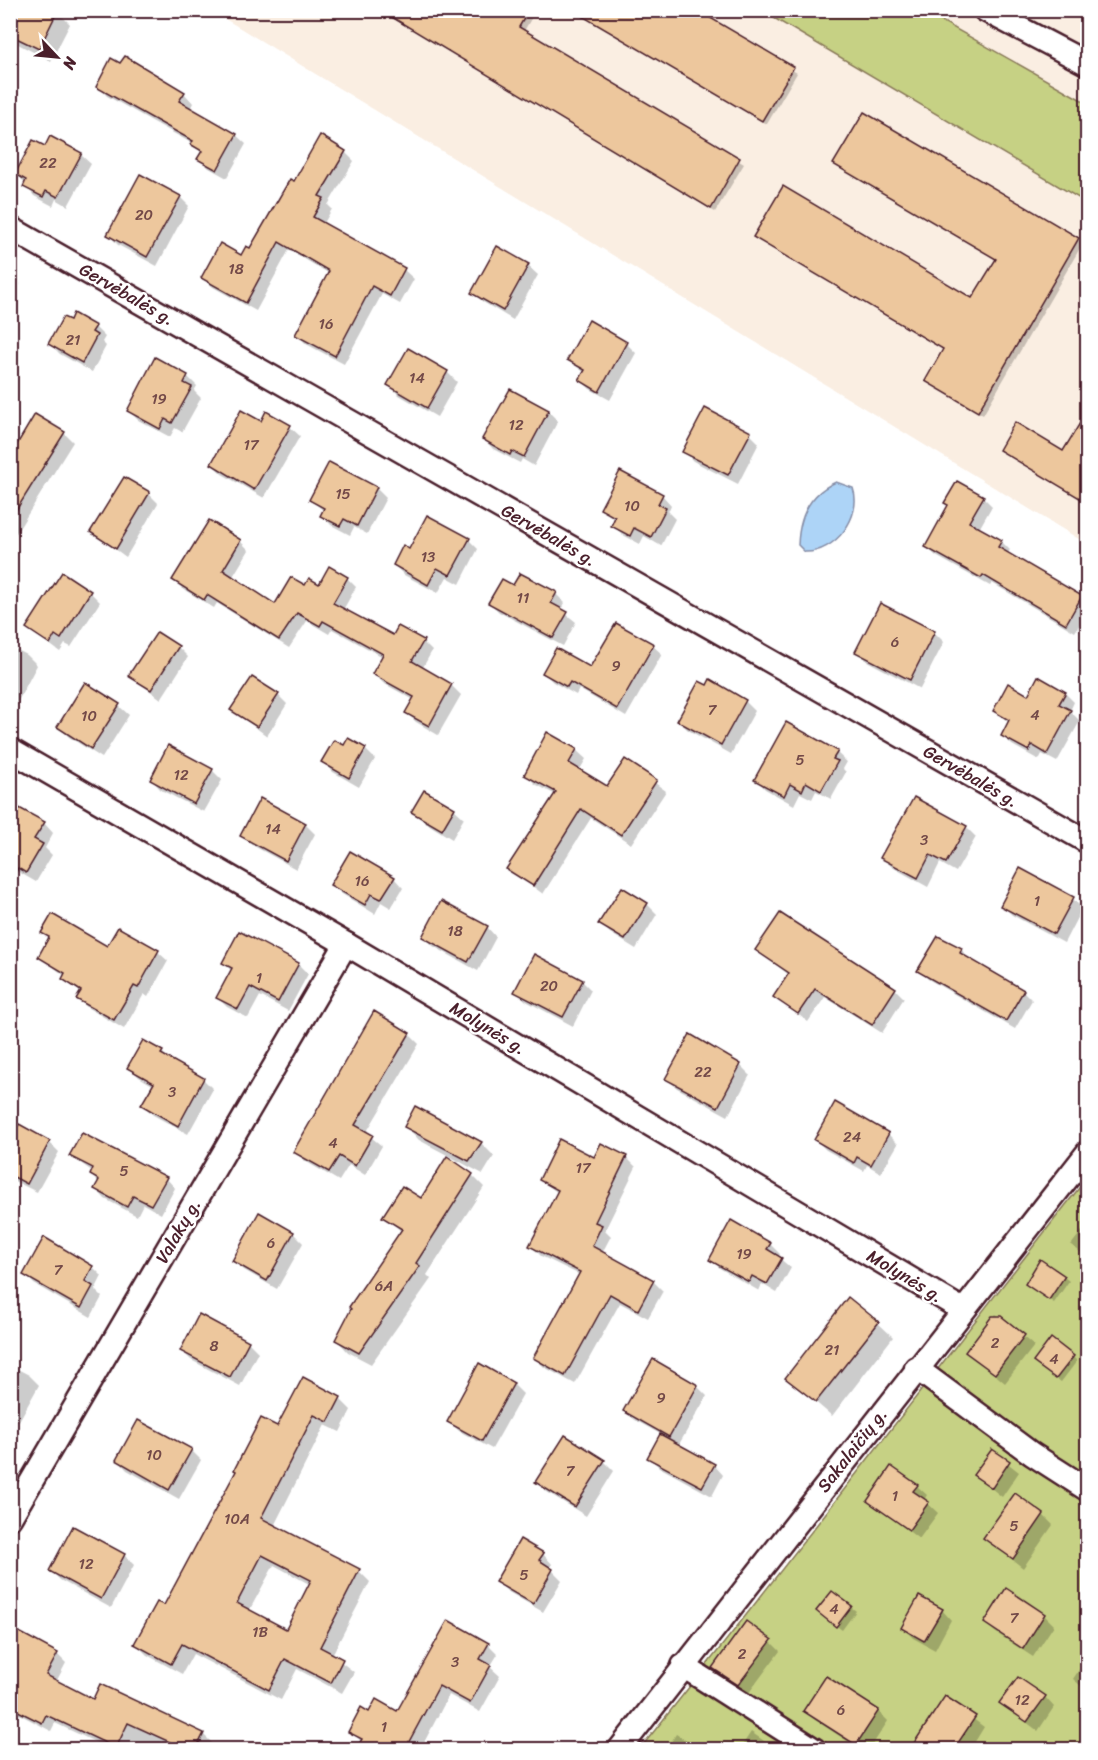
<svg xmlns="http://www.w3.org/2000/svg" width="1098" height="1760" viewBox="0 0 1098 1760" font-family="Sriracha,sans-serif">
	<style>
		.built { fill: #faeee2 }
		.green { fill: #c6d184; stroke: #887858; stroke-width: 1.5 }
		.water { fill: #add4f7; stroke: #858ca5; stroke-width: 1.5 }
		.shadow { fill: #0003; fill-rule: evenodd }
		.building { fill: #edc79d; stroke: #4a1f2b; stroke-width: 1.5; fill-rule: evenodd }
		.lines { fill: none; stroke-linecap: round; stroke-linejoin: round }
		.minor-casing { stroke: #4a1f2b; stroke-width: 27 }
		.minor { stroke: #fff; stroke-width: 22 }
		.labels { text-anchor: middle; stroke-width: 5; stroke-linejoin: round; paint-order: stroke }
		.number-label { font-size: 15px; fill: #734948 }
		.street-label { font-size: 18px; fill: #4a1f2b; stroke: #fff }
	</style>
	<rect width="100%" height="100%" fill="#fff"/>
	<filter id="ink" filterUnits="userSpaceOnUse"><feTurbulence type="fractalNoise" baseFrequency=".0167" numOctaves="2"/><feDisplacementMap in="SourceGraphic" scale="12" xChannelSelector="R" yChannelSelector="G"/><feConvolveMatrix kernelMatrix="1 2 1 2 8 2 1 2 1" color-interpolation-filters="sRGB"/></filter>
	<g filter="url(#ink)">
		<g class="built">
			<polygon points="212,11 762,11 1087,203 1087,544"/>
			<polygon points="924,11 1087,11 1087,103"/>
		</g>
		<g class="green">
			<polygon points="762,11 924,11 1087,103 1087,203"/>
			<path d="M1087,1178V1749L639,1750C791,1561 937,1368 1087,1178Z"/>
		</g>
		<path class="water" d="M836,482L853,488C863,516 835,553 805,552L798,545C799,517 810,493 836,482Z"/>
		<g class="shadow">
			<polygon points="10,10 60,10 59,13 70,24 51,61 10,40"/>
			<polygon points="379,10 536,10 524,31 744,164 715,212"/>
			<polygon points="572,10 693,10 797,73 767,124"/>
			<polygon points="98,86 184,93 193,103 190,109 236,135 246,144 227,178 209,168 199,158 202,153 193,144 107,96"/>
			<polygon points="45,148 81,155 91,164 68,206 56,199 53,206 34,196 17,173"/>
			<polygon points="345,152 354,161 328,205 332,209 323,225 404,270 414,279 400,304 382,294 344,364 306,344 297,334 330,274 289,250 256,311 213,287 203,278 250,250 294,183"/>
			<polygon points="835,164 1078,239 1083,243 983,415 927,380 944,350 755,237 973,301 997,260"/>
			<polygon points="180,197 189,206 157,266 118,245 109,235"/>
			<polygon points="498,248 528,266 538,275 513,320 483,302 473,292"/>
			<polygon points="10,274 20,284 10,301"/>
			<polygon points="590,322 626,343 636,353 610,400 590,389 581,380 585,373 568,360"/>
			<polygon points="95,327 105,337 102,342 106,346 92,372 60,354 50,344"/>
			<polygon points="447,372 457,382 437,417 399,395 389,385"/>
			<polygon points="187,376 197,386 194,391 201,398 182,432 175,428 170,437 138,420 128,410"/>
			<polygon points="510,391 549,412 558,421 534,466 522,459 520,463 493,449 484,439"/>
			<polygon points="1088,414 1088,504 1001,450 1064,453"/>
			<polygon points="262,423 290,427 300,436 264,498 222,474 212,464"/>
			<polygon points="64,433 73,442 10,543 10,459"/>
			<polygon points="750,434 759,443 738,484 693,461 684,451"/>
			<polygon points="376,488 386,498 367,534 354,527 350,535 331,525 322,515 324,511 311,500"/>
			<polygon points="149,494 158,503 126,557 92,532"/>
			<polygon points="662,495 671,505 668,512 675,519 661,546 644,536 640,544 623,535 613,525 615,520 602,509"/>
			<polygon points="983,497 992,506 979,529 1001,541 1010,550 1007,554 1088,604 1088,611 1075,632 992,583 990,586 936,556 927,547 949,506 946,503"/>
			<polygon points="469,540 478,549 460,584 447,577 438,593 404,575 394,565 410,551"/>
			<polygon points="240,541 249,550 232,578 276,606 305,587 320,586 347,578 356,587 343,610 394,637 423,642 432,651 422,669 452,686 461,695 438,735 416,722 407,713 414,700 383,683 374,673 383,657 332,629 329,634 307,621 289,648 217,603 214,608 183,589 174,580"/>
			<polygon points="521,575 556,594 565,603 561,610 576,622 563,646 499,612 490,603 513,587"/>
			<polygon points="90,592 100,602 71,647 65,644 60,652 28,628"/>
			<polygon points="881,605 935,633 944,642 920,689 867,661 857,651"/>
			<polygon points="10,646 27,655 37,665 16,705 10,702"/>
			<polygon points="653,646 662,654 626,717 579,689 576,695 553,682 544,673 591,669"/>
			<polygon points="178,647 188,657 161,699 130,676"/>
			<polygon points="711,681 745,701 755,711 731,754 688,730 679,721"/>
			<polygon points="86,684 119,706 129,715 102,758 69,737 59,727"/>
			<polygon points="1065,693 1074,702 1070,711 1080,721 1057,762 1042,754 1039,760 1012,745 1002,735 1009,723 995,710 1029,697"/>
			<polygon points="278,695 287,704 267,736 232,710"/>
			<polygon points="786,724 837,753 847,762 843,769 846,772 831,799 816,791 812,799 800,793 794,805 765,789 756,779"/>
			<polygon points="348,740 365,749 375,759 359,787 333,772 323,762 344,747"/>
			<polygon points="576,750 586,759 579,771 608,788 625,761 666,791 631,844 591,818 543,894 508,868 556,795 535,784 526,774"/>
			<polygon points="212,770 222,780 204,812 161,790 152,780"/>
			<polygon points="454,809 464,818 452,839 423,821 413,811"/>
			<polygon points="44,823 53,833 45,848 52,855 36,882 10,867"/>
			<polygon points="305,824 315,834 296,869 252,845 242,836"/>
			<polygon points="966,827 976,837 956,872 940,863 928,887 892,867 882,857"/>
			<polygon points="394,878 403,888 391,908 381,902 375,914 342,894 332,884"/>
			<polygon points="622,889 647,904 657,914 636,949 610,933 600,923"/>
			<polygon points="1073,899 1082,908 1064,943 1012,915 1002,905"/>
			<polygon points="487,927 496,937 478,971 433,946 424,936"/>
			<polygon points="118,929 158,952 168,961 148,997 144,994 124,1029 88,1008 78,999 81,993 64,979 65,976 40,957 50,939 43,932 108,948"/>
			<polygon points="240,933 298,964 308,974 288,1011 260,996 248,1018 227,1007 218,998 232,971 223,963"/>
			<polygon points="938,938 962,950 969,960 1023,991 1032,1000 1015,1029 928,979 919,970"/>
			<polygon points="757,950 895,989 904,998 882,1033 825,997 808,1022 775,997 789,975"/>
			<polygon points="582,981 591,990 573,1026 526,1001 516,991"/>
			<polygon points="374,1014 409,1034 419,1044 366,1133 382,1146 365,1175 349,1165 339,1181 305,1161 295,1152"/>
			<polygon points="690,1037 740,1065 750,1075 728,1116 677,1088 667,1079"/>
			<polygon points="162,1052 171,1061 203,1079 213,1089 188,1134 153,1115 143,1105 154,1086 139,1077 129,1067"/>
			<polygon points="10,1117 13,1123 49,1142 59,1152 37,1192 10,1179"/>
			<polygon points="406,1126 481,1143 494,1156 483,1174 419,1140"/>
			<polygon points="888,1134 898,1144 881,1173 867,1165 864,1171 826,1150 816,1140"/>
			<polygon points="71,1156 166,1178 175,1188 161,1214 143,1204 137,1216 105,1199 96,1189 99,1183 91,1175 93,1172"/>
			<polygon points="626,1157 636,1167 605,1230 611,1236 602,1253 653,1281 663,1291 648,1318 620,1303 575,1384 544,1367 535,1358 580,1275 541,1256 531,1246 558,1193 541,1180"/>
			<polygon points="472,1175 484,1187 427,1275 431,1279 371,1364 348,1352 337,1340 402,1232 384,1216"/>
			<polygon points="1088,1223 1088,1258 1071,1245"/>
			<polygon points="293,1233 303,1243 277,1289 244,1270 234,1261"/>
			<polygon points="770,1244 780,1254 778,1257 791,1268 777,1293 762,1284 759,1291 721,1269 711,1260"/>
			<polygon points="93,1267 102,1276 95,1290 102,1297 91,1317 34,1284 25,1274"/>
			<polygon points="1064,1277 1069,1281 1054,1303 1031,1288"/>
			<polygon points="996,1314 1034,1346 1005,1383 967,1351"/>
			<polygon points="878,1323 893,1337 832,1416 787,1378"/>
			<polygon points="248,1342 258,1352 240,1386 191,1360 182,1351"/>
			<polygon points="1073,1357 1077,1361 1061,1382 1040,1366"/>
			<polygon points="10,1365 29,1375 39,1385 19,1421 10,1417"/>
			<path d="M303,1379L340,1399L351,1410L340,1432L325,1425L274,1526L359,1571L370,1582L332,1655L354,1672L342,1693L297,1669L281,1700L193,1654L182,1674L147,1655L136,1644L164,1608L278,1428ZM274,1565L311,1585L287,1631L249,1611Z"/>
			<polygon points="513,1384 523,1394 492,1449 459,1431 449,1421"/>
			<polygon points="697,1386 707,1396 678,1446 714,1465 723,1475 712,1496 659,1467 649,1457 662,1435 635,1420 625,1411"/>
			<polygon points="191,1450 201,1460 179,1499 127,1470 118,1460"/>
			<polygon points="992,1451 1019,1472 1002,1497 975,1475"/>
			<polygon points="604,1461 614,1471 586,1516 547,1492 537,1482"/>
			<polygon points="892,1468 917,1486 927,1495 924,1500 938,1513 919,1539 869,1501"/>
			<polygon points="1043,1515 1053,1525 1023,1568 985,1538"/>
			<polygon points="543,1554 552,1564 550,1568 562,1580 543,1612 507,1591 497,1581"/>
			<polygon points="124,1555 134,1565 111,1608 60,1580 51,1571"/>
			<polygon points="832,1593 856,1611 842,1630 823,1616"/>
			<polygon points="942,1610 951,1620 935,1650 913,1638 903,1628"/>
			<polygon points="1044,1615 1054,1625 1033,1657 995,1632 985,1623"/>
			<polygon points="771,1642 780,1651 748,1694 714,1668"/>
			<polygon points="488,1644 498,1654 490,1667 500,1676 480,1712 449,1695 420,1750 358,1749 362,1742 350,1731 369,1714 398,1713"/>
			<polygon points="57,1654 66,1663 56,1682 93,1701 203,1734 212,1743 209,1750 178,1750 161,1741 158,1750 112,1750 55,1723 51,1731 19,1714 10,1706"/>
			<polygon points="1088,1656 1088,1692 1073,1679"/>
			<polygon points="1045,1697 1054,1707 1038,1731 1001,1703"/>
			<polygon points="945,1698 984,1727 970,1750 912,1750"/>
			<polygon points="805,1711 878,1711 888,1721 869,1750 861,1750 815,1720"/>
			<polygon points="751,1732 777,1750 739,1750"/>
			<polygon points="676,1734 693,1745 698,1750 666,1750"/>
		</g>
		<g class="building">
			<polygon points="10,10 58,10 39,49 10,35"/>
			<polygon points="380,10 529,10 519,27 740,158 711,209"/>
			<polygon points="572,10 697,10 794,67 762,121"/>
			<polygon points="125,56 185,92 179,101 237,134 217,170 197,159 202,151 190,144 193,141 96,87 111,58 120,63"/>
			<polygon points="864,112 1079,238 978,412 925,381 943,349 753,237 783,186 972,298 996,259 833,164"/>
			<polygon points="320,135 346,151 319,196 324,198 313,217 405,268 390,296 372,286 335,356 295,335 329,271 279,242 246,303 201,278 220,243 241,255 246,246 250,248 290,179 294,181"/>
			<polygon points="50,136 82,153 58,197 46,191 43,197 23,187 26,180 15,174 33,140 45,146"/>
			<polygon points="140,174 181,196 147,257 107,235"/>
			<polygon points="497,246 529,264 503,311 471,293"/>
			<polygon points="73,313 96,326 92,332 97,335 82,363 48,344 63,317 70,320"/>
			<polygon points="589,320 627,342 599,392 579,380 585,370 567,360"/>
			<polygon points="408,348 448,371 427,408 387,385"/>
			<polygon points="155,357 188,375 184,383 192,387 172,423 165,419 160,429 127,411"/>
			<polygon points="510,389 549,410 524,457 512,451 510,455 482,439"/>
			<polygon points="705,408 751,432 728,475 682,452"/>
			<polygon points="241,410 261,421 266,411 291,425 254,490 211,464"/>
			<polygon points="1088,410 1088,503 999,450 1015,422 1063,451"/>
			<polygon points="35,414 65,432 10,520 10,456"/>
			<polygon points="329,462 377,487 357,526 344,519 340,526 320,516 324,508 309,500"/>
			<polygon points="620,471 663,494 658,504 666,508 651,537 634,528 630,536 611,526 615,517 600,509"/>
			<polygon points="124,477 150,492 116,549 90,532"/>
			<polygon points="957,481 984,496 969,522 1002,540 998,547 1082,596 1066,624 983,575 981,578 925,547 948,505 944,503"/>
			<polygon points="427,515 470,538 450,575 437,568 428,585 393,565 403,545 409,549"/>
			<polygon points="209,520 241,540 223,570 275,604 291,577 305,585 309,578 319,584 329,566 348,577 333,603 393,635 398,626 424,640 412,661 452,684 429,726 405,713 414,697 372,674 383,654 323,621 320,626 297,613 279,640 207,595 204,600 172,580"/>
			<polygon points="62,572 91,591 61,639 55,635 50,644 26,628"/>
			<polygon points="520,573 557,592 551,603 568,612 553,638 488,603 502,579 513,585"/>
			<polygon points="880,603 935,631 910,680 855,652"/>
			<polygon points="616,623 654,644 617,709 570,682 567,687 542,673 556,648 590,667"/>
			<polygon points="157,632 179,646 151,690 128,676"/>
			<polygon points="1038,676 1066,692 1059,704 1071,710 1047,754 1032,745 1029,751 1001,736 1009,720 993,711 1008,683 1028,695"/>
			<polygon points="252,677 279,694 257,727 230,710"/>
			<polygon points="710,679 746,700 721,745 677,721 699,681 707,685"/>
			<polygon points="85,682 120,704 91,749 57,727"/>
			<polygon points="786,722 838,751 833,759 838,761 821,791 806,782 802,791 790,784 784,796 754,780"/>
			<polygon points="547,732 577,749 569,763 607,786 625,759 657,780 621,835 581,809 533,886 506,869 556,792 524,775"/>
			<polygon points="348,738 366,748 349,778 321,762 334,740 344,745"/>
			<polygon points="168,745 213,769 194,804 150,780"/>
			<polygon points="424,790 455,808 442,830 411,812"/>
			<polygon points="914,797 967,826 946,863 930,855 918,878 880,858"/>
			<polygon points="260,798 306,823 286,861 240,836"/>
			<polygon points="10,803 45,822 34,839 43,844 26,873 18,868 10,881"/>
			<polygon points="350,851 395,877 381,899 371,894 365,905 330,885"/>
			<polygon points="1020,868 1074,897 1054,934 1000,906"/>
			<polygon points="622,887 648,903 625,940 598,924"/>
			<polygon points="441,901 488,926 468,962 422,937"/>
			<polygon points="780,913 896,988 872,1025 815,989 798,1014 773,997 789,973 755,950"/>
			<polygon points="52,914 107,946 118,927 159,950 138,988 134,986 114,1020 76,999 81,991 62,979 65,973 38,957 49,937 41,933"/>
			<polygon points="239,931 299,963 278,1002 250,987 238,1009 216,998 232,968 222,963"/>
			<polygon points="938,936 962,948 960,953 1024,990 1006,1021 917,971"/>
			<polygon points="534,954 583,980 563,1017 514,992"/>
			<polygon points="374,1011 410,1033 355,1125 373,1135 355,1166 339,1156 329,1172 293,1152"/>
			<polygon points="690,1034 741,1064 718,1107 665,1079"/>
			<polygon points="143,1040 163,1051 161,1054 204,1078 178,1126 141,1105 154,1083 127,1068"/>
			<polygon points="835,1102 889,1133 871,1165 857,1157 854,1163 814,1140"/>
			<polygon points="415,1106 482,1142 469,1161 404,1127"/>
			<polygon points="19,1124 50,1141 27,1184 10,1175 10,1141"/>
			<polygon points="82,1133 167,1177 151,1205 133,1196 127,1207 94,1189 99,1180 90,1175 93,1168 69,1156"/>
			<polygon points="559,1139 594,1157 601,1143 627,1156 595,1222 602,1225 592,1246 654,1280 638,1310 610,1294 565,1376 533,1358 580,1272 529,1246 558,1190 539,1180"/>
			<polygon points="447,1156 473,1174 416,1263 420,1266 359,1353 335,1340 351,1309 349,1307 402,1229 382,1217 402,1186 421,1198"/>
			<polygon points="259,1212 294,1232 267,1281 232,1261"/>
			<polygon points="731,1220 771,1243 767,1249 782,1258 767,1284 752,1276 749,1282 709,1260"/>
			<polygon points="44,1237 93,1266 85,1281 93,1286 81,1308 23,1275"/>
			<polygon points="1040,1259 1065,1276 1049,1300 1025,1284"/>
			<polygon points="848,1297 879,1322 816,1402 785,1378"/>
			<polygon points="199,1314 249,1341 230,1377 180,1351"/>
			<polygon points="992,1316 1001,1316 1025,1335 995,1374 965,1352"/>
			<polygon points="1051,1338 1074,1356 1056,1379 1033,1362"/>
			<polygon points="653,1359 698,1385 669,1437 623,1411"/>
			<polygon points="479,1363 514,1383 482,1441 447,1422"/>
			<path d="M303,1377L341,1397L328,1422L314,1415L261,1518L360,1569L320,1647L343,1659L331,1683L285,1659L269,1690L182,1644L171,1664L134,1644L157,1602L164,1605L236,1471L234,1470L261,1418L277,1426ZM262,1555L311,1580L286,1629L237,1603Z"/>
			<polygon points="138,1420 192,1449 169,1490 116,1460"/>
			<polygon points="660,1434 715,1464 702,1487 647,1458"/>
			<polygon points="565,1435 605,1460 575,1507 535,1482"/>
			<polygon points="992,1449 1010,1461 992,1488 973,1475"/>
			<polygon points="891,1466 918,1485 913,1491 929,1502 909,1530 867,1501"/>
			<polygon points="1015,1493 1044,1514 1013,1559 983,1538"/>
			<polygon points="73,1526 125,1554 101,1599 49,1571"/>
			<polygon points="520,1539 544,1553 539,1560 553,1569 533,1604 495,1582"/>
			<polygon points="1006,1588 1045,1614 1023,1649 984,1623"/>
			<polygon points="832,1591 852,1606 836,1627 816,1611"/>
			<polygon points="919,1596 943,1609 924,1641 901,1628"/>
			<polygon points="448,1620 489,1643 480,1659 491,1665 470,1703 439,1686 405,1749 356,1749 362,1739 348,1732 361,1707 369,1712 376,1699 397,1711"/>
			<polygon points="746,1621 772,1640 738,1685 712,1668"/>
			<polygon points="10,1627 58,1653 46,1675 93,1699 100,1684 204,1733 196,1749 185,1749 128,1723 116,1748 46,1715 42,1723 10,1707"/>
			<polygon points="826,1676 879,1710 856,1745 803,1711"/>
			<polygon points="1018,1677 1046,1696 1027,1722 999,1703"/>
			<polygon points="945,1696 976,1716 954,1749 910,1749"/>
		</g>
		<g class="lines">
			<g class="minor-casing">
				<g id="minor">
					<polyline points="985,10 1088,64"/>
					<polyline points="10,228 1088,842"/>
					<polyline points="10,750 346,944 963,1310"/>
					<polyline points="916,1368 1032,1454 1088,1490"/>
					<polyline points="10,1518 346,944"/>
					<polyline points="683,1666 815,1750"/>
					<polyline points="619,1750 1088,1152"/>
				</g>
			</g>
			<use href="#minor" class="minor"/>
		</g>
	</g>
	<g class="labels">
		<g class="number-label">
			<text x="48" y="168">22</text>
			<text x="144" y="220">20</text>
			<text x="236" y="274">18</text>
			<text x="326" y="329">16</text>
			<text x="73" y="345">21</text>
			<text x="417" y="383">14</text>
			<text x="159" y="404">19</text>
			<text x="516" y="430">12</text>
			<text x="251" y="450">17</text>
			<text x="343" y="499">15</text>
			<text x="632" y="511">10</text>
			<text x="428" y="562">13</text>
			<text x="523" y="603">11</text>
			<text x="895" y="647">6</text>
			<text x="616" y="671">9</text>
			<text x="712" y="715">7</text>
			<text x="1035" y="720">4</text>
			<text x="89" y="721">10</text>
			<text x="800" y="765">5</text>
			<text x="181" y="780">12</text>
			<text x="273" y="834">14</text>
			<text x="924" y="845">3</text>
			<text x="362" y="886">16</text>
			<text x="1037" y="906">1</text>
			<text x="455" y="936">18</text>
			<text x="259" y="983">1</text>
			<text x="549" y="991">20</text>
			<text x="703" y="1077">22</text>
			<text x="172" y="1097">3</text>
			<text x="852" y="1142">24</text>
			<text x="333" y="1148">4</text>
			<text x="583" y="1173">17</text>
			<text x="124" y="1176">5</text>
			<text x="271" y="1248">6</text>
			<text x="744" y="1259">19</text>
			<text x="58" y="1275">7</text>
			<text x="384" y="1291">6A</text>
			<text x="995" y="1348">2</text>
			<text x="214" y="1351">8</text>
			<text x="832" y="1355">21</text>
			<text x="1054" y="1364">4</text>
			<text x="661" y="1403">9</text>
			<text x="154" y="1460">10</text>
			<text x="570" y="1476">7</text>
			<text x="895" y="1501">1</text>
			<text x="237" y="1524">10A</text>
			<text x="1014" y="1531">5</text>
			<text x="86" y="1569">12</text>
			<text x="524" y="1580">5</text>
			<text x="834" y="1614">4</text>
			<text x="1014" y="1623">7</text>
			<text x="260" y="1637">1B</text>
			<text x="742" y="1659">2</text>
			<text x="455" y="1667">3</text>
			<text x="1022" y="1705">12</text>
			<text x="841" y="1715">6</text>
			<text x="384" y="1732">1</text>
		</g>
		<g class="street-label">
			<text transform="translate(127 294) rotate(30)" y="6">Gervėbalės g.</text>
			<text transform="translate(549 535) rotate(30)" y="6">Gervėbalės g.</text>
			<text transform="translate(971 776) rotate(30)" y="6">Gervėbalės g.</text>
			<text transform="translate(488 1028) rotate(31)" y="6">Molynės g.</text>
			<text transform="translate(178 1231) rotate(-60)" y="6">Valakų g.</text>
			<text transform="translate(905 1276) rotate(31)" y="6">Molynės g.</text>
			<text transform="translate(852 1450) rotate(-52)" y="6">Sakalaičių g.</text>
		</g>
	</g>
	<rect width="1098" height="1760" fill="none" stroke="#fff" stroke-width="36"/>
	<rect x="18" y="18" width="1062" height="1724" fill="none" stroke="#4a1f2b" stroke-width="2" filter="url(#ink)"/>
	<g transform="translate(57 57) rotate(116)" stroke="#ffffff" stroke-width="4.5" paint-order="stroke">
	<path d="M0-4.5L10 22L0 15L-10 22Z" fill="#4a1f2b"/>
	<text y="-9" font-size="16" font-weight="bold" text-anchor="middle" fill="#4a1f2b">N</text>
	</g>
</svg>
